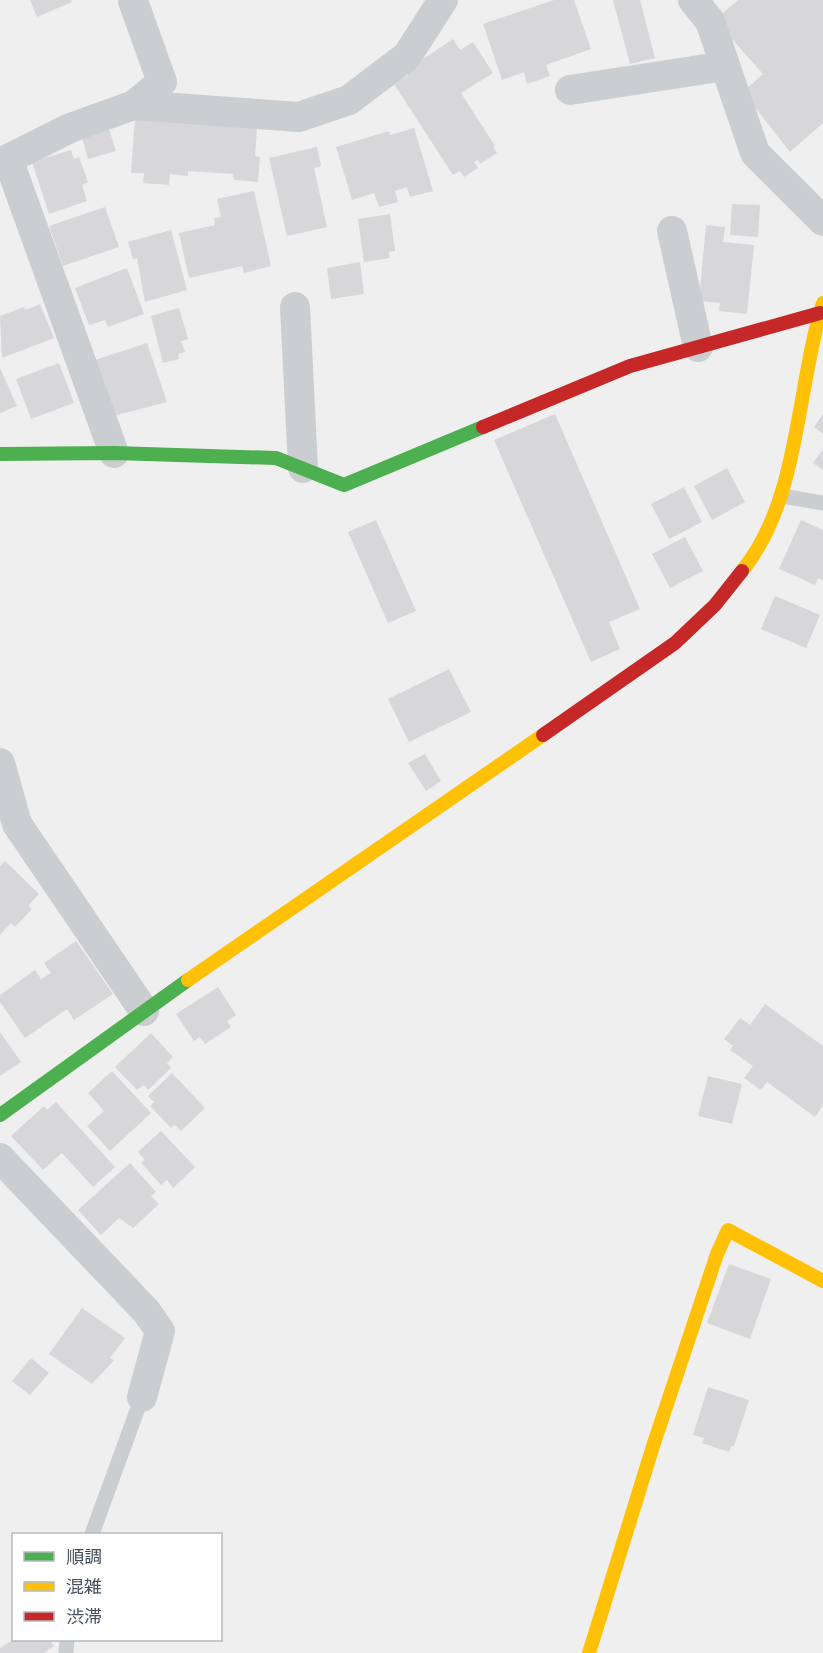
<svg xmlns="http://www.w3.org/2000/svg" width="823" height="1653" viewBox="0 0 823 1653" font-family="'Fira Sans Condensed','Noto Sans JP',sans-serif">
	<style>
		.building { fill: #d7d7d9 }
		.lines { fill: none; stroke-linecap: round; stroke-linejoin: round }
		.lane { stroke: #cbced1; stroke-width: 15 }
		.street { stroke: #cbced1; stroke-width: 30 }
		.fast { stroke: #4caf50; stroke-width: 14 }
		.slow { stroke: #ffc107; stroke-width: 14 }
		.jam { stroke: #c62828; stroke-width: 14 }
	</style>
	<rect width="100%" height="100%" fill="#f0efef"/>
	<g class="building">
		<polygon points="30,0 71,0 72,2 37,17"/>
		<polygon points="554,0 574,0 591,49 546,65 550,76 527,84 524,72 502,80 483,24"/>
		<polygon points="613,0 640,0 655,58 630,64"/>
		<polygon points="738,0 823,0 823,123 790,152 743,92 763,74 715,20"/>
		<polygon points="453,39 460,50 473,42 493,73 461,93 495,146 493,147 497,153 480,164 478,160 474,162 478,168 464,177 460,171 453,175 394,84 408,75 405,71"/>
		<polygon points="135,119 257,128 255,156 260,157 258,182 234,180 233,174 188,171 188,176 170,174 169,185 143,183 144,173 131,173"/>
		<polygon points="414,128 433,191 410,197 407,187 395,191 398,202 379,207 374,193 352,200 336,147 389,131 390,135"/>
		<polygon points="109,129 116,151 88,159 82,137"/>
		<polygon points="317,147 321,166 314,168 327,227 287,236 269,158"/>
		<polygon points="71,150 74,159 79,157 88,182 82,185 87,201 49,214 32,162"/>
		<polygon points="254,191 271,266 244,273 242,266 189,278 179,233 215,225 214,218 221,217 217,199"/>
		<polygon points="732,204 760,205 758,237 730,235"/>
		<polygon points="105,207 119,247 63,266 49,226"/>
		<polygon points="390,214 395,251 389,252 390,258 364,262 358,219"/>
		<polygon points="706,225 725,227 723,242 754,245 747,314 719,311 720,303 699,301"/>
		<polygon points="171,230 187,290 145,302 137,258 133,259 128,242"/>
		<polygon points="360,262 364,294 331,299 327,268"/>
		<polygon points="127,268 144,314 108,327 105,320 89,325 75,288"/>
		<polygon points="40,304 54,338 2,358 0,316 24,307 25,310"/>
		<polygon points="179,308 188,339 181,341 185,352 178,354 179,359 163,363 151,316"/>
		<polygon points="147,343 167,402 113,416 95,360"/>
		<polygon points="59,363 74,403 31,419 16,379"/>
		<polygon points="0,368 17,406 0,413"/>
		<polygon points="555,414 640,609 609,622 620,649 591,662 494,440"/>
		<polygon points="823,414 823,434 814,427"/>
		<polygon points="823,449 823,470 813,463"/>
		<polygon points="727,468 745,502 712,520 694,486"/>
		<polygon points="684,487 702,522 669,539 651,504"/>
		<polygon points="376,520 416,611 388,623 348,532"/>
		<polygon points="801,520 823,530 823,580 818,578 815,585 779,569"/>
		<polygon points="685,537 703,571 670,588 652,554"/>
		<polygon points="775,596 820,615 806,648 761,629"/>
		<polygon points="449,669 471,712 409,742 388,699"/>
		<polygon points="425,754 441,781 426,791 408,763"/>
		<polygon points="5,861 39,894 28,906 32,909 15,927 11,923 0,935 0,866"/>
		<polygon points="76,941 113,994 74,1020 67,1009 25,1038 0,1002 0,995 35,970 41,979 51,973 44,963"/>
		<polygon points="218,987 236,1015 227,1021 231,1027 205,1044 200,1037 194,1041 176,1014"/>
		<polygon points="765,1004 823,1046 823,1105 815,1117 767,1082 761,1090 744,1078 753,1066 730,1050 733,1046 724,1039 740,1018 750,1025"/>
		<polygon points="0,1032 21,1062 0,1076"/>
		<polygon points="151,1033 173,1057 167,1063 171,1068 148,1090 144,1085 137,1090 115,1067"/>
		<polygon points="112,1071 151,1113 110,1151 87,1126 104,1111 88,1093"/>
		<polygon points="172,1073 205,1108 181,1131 175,1125 171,1128 150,1106 154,1102 148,1096"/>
		<polygon points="708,1076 742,1084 732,1124 698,1116"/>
		<polygon points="56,1102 115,1167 93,1187 62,1153 43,1170 11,1136 44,1106 47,1110"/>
		<polygon points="161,1131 195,1167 173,1188 167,1180 161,1185 141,1163 145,1160 138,1152"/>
		<polygon points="130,1163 156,1192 151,1196 159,1204 133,1228 119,1218 101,1235 78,1210"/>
		<polygon points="729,1264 771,1279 750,1339 707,1323"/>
		<polygon points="82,1308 125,1338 110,1358 114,1360 92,1384 49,1354"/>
		<polygon points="31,1358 49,1373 30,1395 12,1381"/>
		<polygon points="708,1387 749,1400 734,1446 731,1446 729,1452 702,1443 704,1438 693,1435"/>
		<polygon points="13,1640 49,1640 54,1646 44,1653 0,1653 0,1648"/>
	</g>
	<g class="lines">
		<g class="lane">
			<polyline points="782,496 823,503"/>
			<polyline points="92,1534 142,1397"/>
			<polyline points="66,1653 67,1640"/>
		</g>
		<g class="street">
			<polyline points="693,0 710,21 755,153 823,221"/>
			<polyline points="133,1 162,82 134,105"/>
			<polyline points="570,90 725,66"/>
			<polyline points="8,159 114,453"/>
			<polyline points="0,163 70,128 134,105 299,117 349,100 407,56 443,0"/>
			<polyline points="672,231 698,347"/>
			<polyline points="295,307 303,468"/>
			<polyline points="0,763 17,824 144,1011"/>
			<polyline points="0,1158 146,1311 160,1331 142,1397"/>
		</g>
		<g class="fast">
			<polyline points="0,454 114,453 276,458 344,485 483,427"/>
			<polyline points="0,1115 188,980"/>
		</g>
		<g class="slow">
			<path d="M742,571C800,500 796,389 823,303"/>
			<polyline points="188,980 543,735"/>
			<polyline points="589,1653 654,1443 717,1254 728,1230 823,1281"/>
		</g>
		<g class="jam">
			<polyline points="483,427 630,366 820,313"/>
			<polyline points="543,735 675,643 715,605 742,571"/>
		</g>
	</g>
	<rect x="12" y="1533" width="210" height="108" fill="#ffffff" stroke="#b5b9be" stroke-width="1.5"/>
	<rect x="24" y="1552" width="30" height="9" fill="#4caf50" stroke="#b5b9be" stroke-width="1.5"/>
	<text x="66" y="1563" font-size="18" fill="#46505d">順調</text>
	<rect x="24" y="1582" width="30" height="9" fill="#ffc107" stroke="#b5b9be" stroke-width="1.5"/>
	<text x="66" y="1593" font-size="18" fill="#46505d">混雑</text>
	<rect x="24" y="1612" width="30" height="9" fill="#c62828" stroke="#b5b9be" stroke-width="1.5"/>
	<text x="66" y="1623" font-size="18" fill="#46505d">渋滞</text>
</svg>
